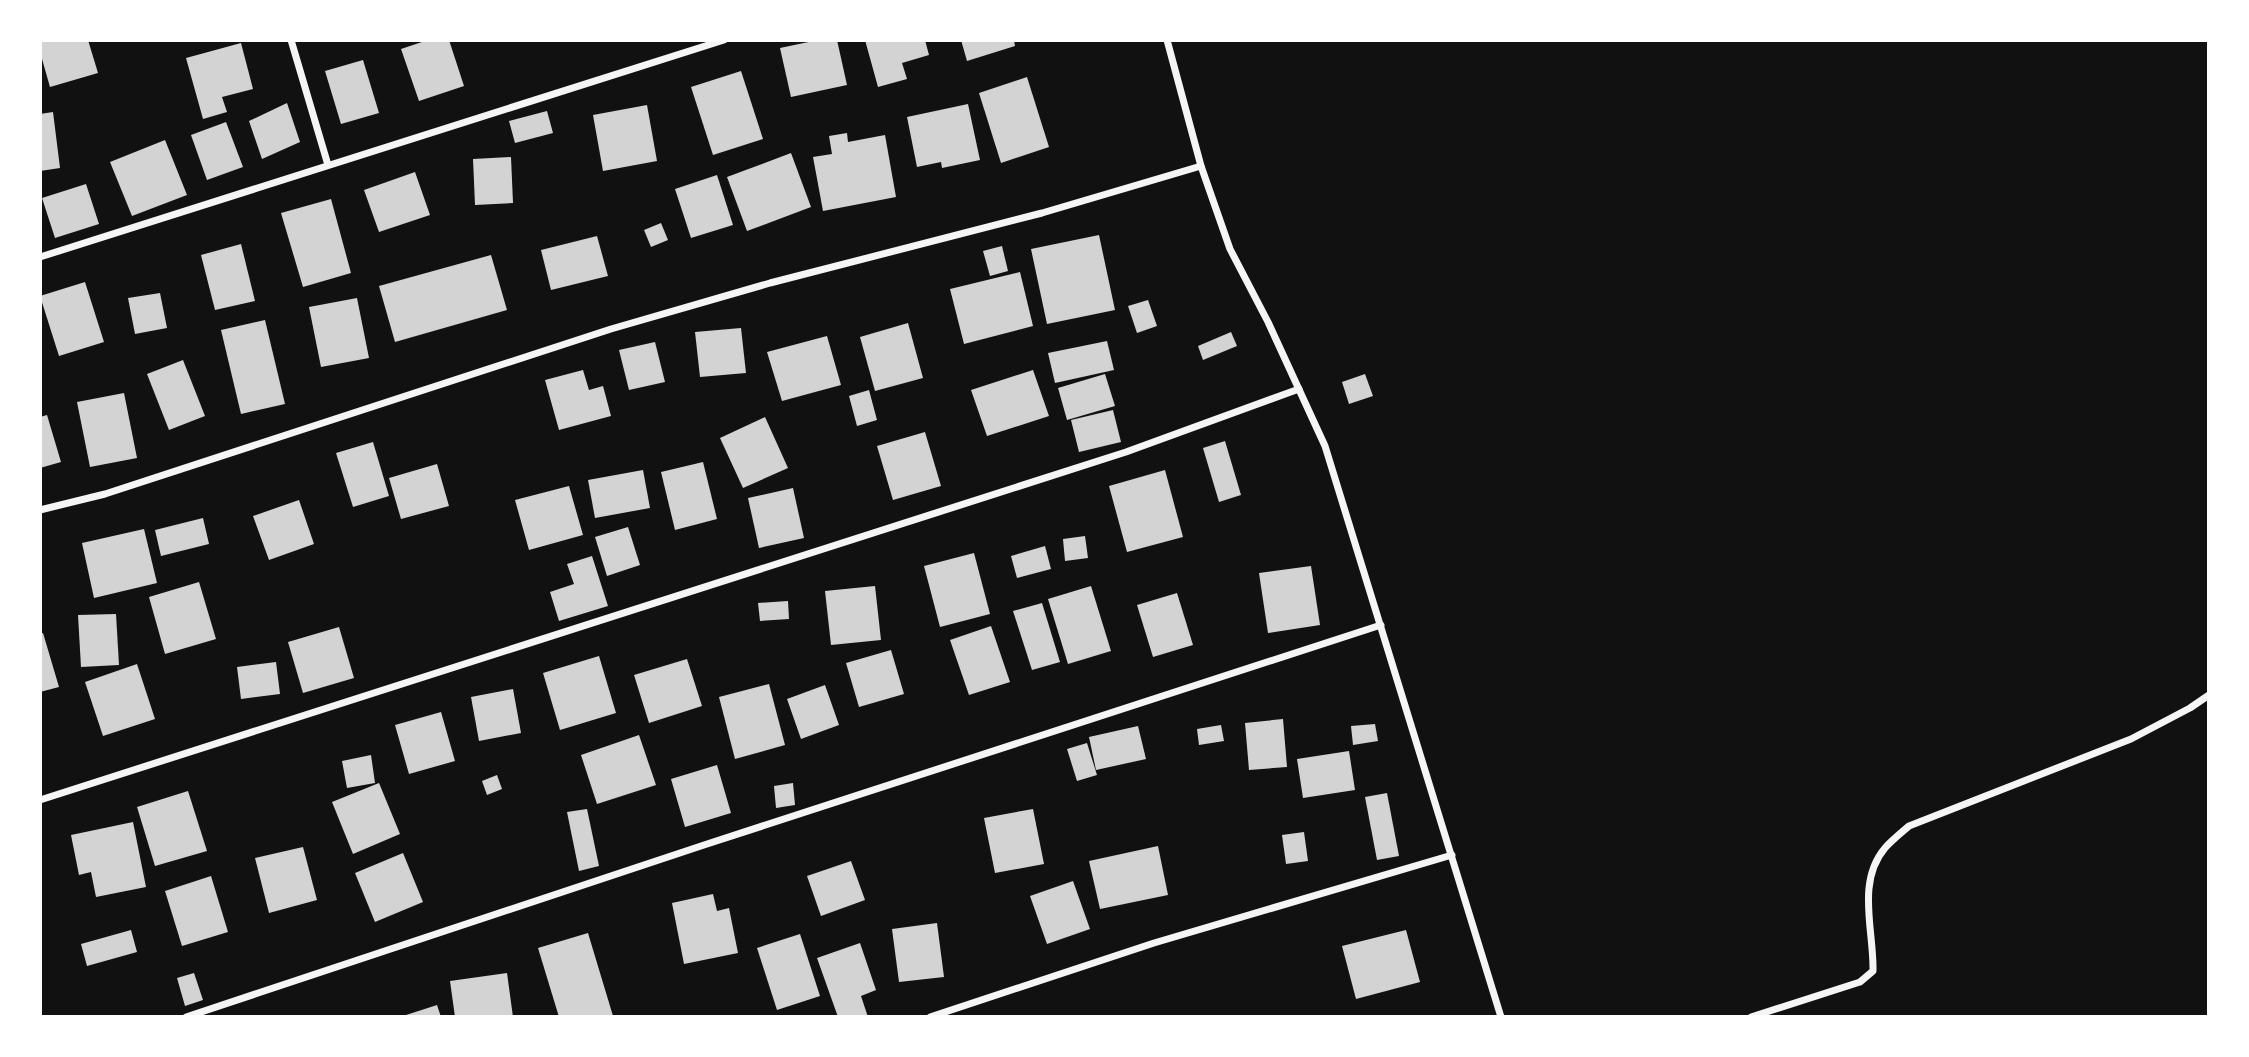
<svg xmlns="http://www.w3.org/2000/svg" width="2249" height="1057" viewBox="0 0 2249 1057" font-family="Rubik,sans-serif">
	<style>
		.building { fill: #d3d3d3 }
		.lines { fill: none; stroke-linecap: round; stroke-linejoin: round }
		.minor { stroke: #f5f5f5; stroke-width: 7 }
	</style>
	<rect width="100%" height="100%" fill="#111"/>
	<g class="building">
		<polygon points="40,40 88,40 98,73 50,87 40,52"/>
		<polygon points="428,40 449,40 464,86 419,101 401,49"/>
		<polygon points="818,40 837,40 847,85 791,97 780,48"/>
		<polygon points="865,40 925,40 929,55 902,63 907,79 878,87"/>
		<polygon points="961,40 1014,40 1015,46 967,61"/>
		<polygon points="241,43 253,89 222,97 227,112 203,119 186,58"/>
		<polygon points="363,60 379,113 341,124 325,71"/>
		<polygon points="741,71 763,139 713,155 691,87"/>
		<polygon points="1027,77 1049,147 1001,163 979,93"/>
		<polygon points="287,103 300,142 262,159 249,121"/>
		<polygon points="968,104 980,160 942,168 941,162 917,167 907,117"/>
		<polygon points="647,105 657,161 603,171 593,115"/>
		<polygon points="547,111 553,133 515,143 509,121"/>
		<polygon points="53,112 60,168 40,171 40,114"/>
		<polygon points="226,122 243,167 207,180 191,135"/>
		<polygon points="847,133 848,142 885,135 896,197 823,211 813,157 832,154 829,136"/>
		<polygon points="165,140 187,195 132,216 110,162"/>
		<polygon points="791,153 811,207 747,231 727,177"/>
		<polygon points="511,157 513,203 475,205 473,159"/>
		<polygon points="415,172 430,215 379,232 364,190"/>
		<polygon points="717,175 733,225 691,238 675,189"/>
		<polygon points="86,184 99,224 55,238 42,198"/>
		<polygon points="331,199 351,273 303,287 281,213"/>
		<polygon points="661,223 668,240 651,247 644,230"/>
		<polygon points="1099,235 1115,310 1047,324 1031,249"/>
		<polygon points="597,236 608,276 551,290 541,250"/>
		<polygon points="241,244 255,301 215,310 201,255"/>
		<polygon points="1002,246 1008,271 990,276 983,251"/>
		<polygon points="491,255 507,310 395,342 379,286"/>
		<polygon points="1020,272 1033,326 964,344 950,289"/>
		<polygon points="85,282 104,342 59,356 40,296"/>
		<polygon points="160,293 167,328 135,334 128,298"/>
		<polygon points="357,298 369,358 321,367 309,307"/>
		<polygon points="1148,300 1157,326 1137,333 1128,306"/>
		<polygon points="265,320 285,404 241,414 221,330"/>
		<polygon points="908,323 923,378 875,391 860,337"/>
		<polygon points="741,328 746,373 700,377 695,332"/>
		<polygon points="1231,332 1237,346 1203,360 1198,346"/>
		<polygon points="827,336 841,385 782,401 767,352"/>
		<polygon points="1107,341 1114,370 1055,383 1048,353"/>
		<polygon points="655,342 665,382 629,390 619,350"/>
		<polygon points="183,360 205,416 169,430 147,374"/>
		<polygon points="583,370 589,390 603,386 611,416 559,430 545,380"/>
		<polygon points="1033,370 1049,416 987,436 971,390"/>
		<polygon points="1105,374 1115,406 1067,420 1058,388"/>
		<polygon points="1365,374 1373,396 1349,404 1342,382"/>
		<polygon points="869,390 877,420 857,426 849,396"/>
		<polygon points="124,393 137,458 90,467 77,402"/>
		<polygon points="1113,410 1121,442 1079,452 1071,420"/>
		<polygon points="47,415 61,462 40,468 40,417"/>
		<polygon points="765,417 788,468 743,488 720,438"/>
		<polygon points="925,432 941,486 893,500 877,446"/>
		<polygon points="1225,441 1241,495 1219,502 1203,448"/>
		<polygon points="373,442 389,496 353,507 336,453"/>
		<polygon points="703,462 717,519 675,530 661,472"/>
		<polygon points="437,464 449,506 401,519 389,478"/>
		<polygon points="643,470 650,508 595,518 588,480"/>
		<polygon points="1165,470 1183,537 1127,552 1109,486"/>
		<polygon points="569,486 583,535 529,550 515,500"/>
		<polygon points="793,488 804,538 759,548 748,498"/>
		<polygon points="299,500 314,544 269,560 253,516"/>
		<polygon points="203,518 209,544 161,556 155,530"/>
		<polygon points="628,527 640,565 607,576 595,537"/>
		<polygon points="144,529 157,583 94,598 82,543"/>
		<polygon points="1085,536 1088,558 1065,561 1063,539"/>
		<polygon points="1045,546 1051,569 1017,578 1011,556"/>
		<polygon points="974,553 990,614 940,627 924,566"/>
		<polygon points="592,556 608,606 559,621 550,592 574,584 567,564"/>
		<polygon points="1311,566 1320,625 1268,633 1259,573"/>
		<polygon points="199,582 216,639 165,654 149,597"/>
		<polygon points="875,586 881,640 831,645 825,591"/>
		<polygon points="1091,586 1111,651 1068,664 1048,599"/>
		<polygon points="1177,593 1193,645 1153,657 1137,605"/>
		<polygon points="788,601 789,619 760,621 758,603"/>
		<polygon points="1042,603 1060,662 1032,670 1013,611"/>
		<polygon points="116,614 119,665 81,667 78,615"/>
		<polygon points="991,626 1010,682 969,695 950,640"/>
		<polygon points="339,627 354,678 303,693 288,642"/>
		<polygon points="43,633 59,687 40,692 40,634"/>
		<polygon points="891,650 904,694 859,707 846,663"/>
		<polygon points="599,656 616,713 560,730 543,673"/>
		<polygon points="687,659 702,706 649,723 634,675"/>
		<polygon points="276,662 280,694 241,699 237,667"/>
		<polygon points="137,664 155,719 103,736 85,682"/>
		<polygon points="769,684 785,745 735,759 719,697"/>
		<polygon points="825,685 839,725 801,739 787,699"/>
		<polygon points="513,689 521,733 479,741 471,697"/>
		<polygon points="441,712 455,761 409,774 395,725"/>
		<polygon points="1283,719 1287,767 1249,770 1245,723"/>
		<polygon points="1375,724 1378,741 1353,745 1351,726"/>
		<polygon points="1221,725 1224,741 1199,745 1197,729"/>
		<polygon points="1138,726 1146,759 1096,770 1089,737"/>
		<polygon points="639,735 656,785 597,804 581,755"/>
		<polygon points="1087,743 1097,775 1077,781 1067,749"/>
		<polygon points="1349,751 1355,790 1303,798 1297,759"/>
		<polygon points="371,755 375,783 347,788 342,761"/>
		<polygon points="717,765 731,813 685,827 671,779"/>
		<polygon points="497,775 502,789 487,795 482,781"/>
		<polygon points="379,783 400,834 353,854 332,802"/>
		<polygon points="793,783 795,805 776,808 774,786"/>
		<polygon points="188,791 207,851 155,866 137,807"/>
		<polygon points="1387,793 1399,856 1377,860 1365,797"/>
		<polygon points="587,809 599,866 579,871 567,812"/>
		<polygon points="1033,809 1044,864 995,873 984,818"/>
		<polygon points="133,822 146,887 96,897 91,872 79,875 71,835"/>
		<polygon points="1304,832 1308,861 1286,864 1282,835"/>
		<polygon points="1158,846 1168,895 1100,909 1089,861"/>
		<polygon points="303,847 317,900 269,913 255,858"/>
		<polygon points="403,853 423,902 375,922 355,873"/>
		<polygon points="851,861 865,900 821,916 807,876"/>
		<polygon points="211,876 228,932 182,946 165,891"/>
		<polygon points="1073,881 1090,929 1047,944 1030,896"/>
		<polygon points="713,894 717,911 729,908 738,953 684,964 672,903"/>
		<polygon points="937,923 944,977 899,982 892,929"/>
		<polygon points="131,930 137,952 87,966 81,944"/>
		<polygon points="1406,930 1420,982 1356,999 1342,946"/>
		<polygon points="588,933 613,1016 559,1017 538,948"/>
		<polygon points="800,934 820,996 777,1010 757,948"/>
		<polygon points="860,943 876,990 861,996 868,1017 838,1017 817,958"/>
		<polygon points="194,973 203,1000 185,1006 177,978"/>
		<polygon points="507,973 513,1017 455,1017 450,981"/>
		<polygon points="437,1005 441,1017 403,1017 403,1016"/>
	</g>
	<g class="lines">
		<g class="minor">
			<polyline points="291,40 328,165"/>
			<polyline points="1167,40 1201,166 1230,249 1268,322 1325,446 1501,1017"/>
			<polyline points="40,257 724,40"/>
			<polyline points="40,510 105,494 611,329 770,283 1042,213 1201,166"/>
			<polyline points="40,800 1126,452 1299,389"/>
			<polyline points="186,1017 704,845 1381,625"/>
			<polyline points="930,1017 1154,943 1452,855"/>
			<path d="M1751,1017L1860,982L1873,971C1874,931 1856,882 1885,848C1892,840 1901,833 1909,826L2131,739L2190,708L2209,695"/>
		</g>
	</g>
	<rect width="2249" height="1057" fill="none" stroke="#ffffff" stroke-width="84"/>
</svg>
